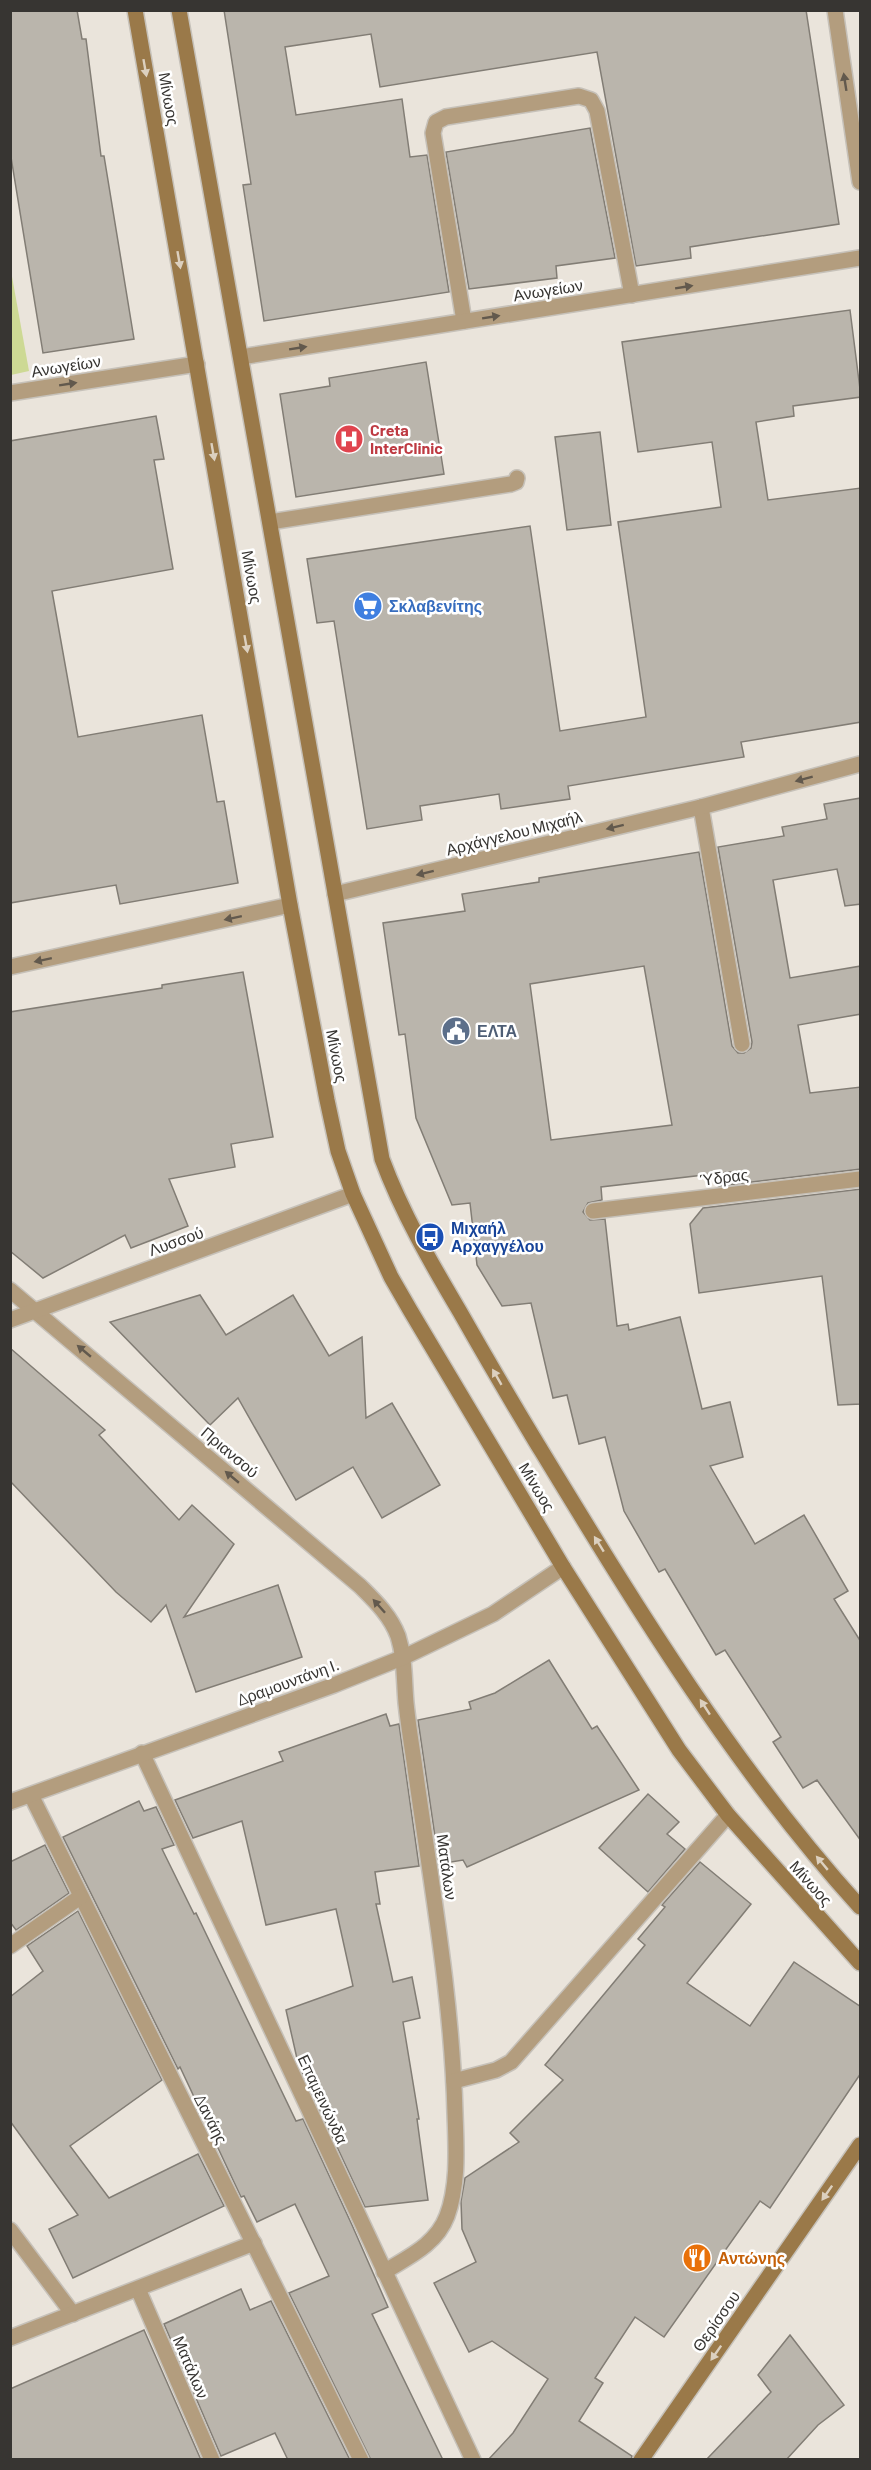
<svg xmlns="http://www.w3.org/2000/svg" width="871" height="2470" viewBox="0 0 871 2470" font-family="Barlow,sans-serif">
	<style>
		.green { fill: #cdd994 }
		.building { fill: #bab5ac; stroke: #827d75; stroke-width: 1.5; fill-rule: evenodd }
		.lines { fill: none; stroke-linecap: round; stroke-linejoin: round }
		.lane-casing { stroke: #c6c1b9; stroke-width: 18 }
		.street-casing { stroke: #c6c1b9; stroke-width: 18 }
		.secondary-casing { stroke: #c6c1b9; stroke-width: 18 }
		.lane { stroke: #b39d7e; stroke-width: 15 }
		.street { stroke: #b39d7e; stroke-width: 15 }
		.secondary { stroke: #9a7949; stroke-width: 15 }
		.oneway { fill: #dcd0bf }
		.oneway2 { fill: #62594d }
		.labels { text-anchor: middle; stroke-width: 5; stroke-linejoin: round; paint-order: stroke }
		.street-label { font-size: 16px; fill: #373532; stroke: #fff }
		.health-label { font-size: 16px; font-weight: bold; fill: #be3a42; stroke: #fff; text-anchor: start }
		.shop-label { font-size: 16px; font-weight: bold; fill: #366cbe; stroke: #fff; text-anchor: start }
		.service-label { font-size: 16px; font-weight: bold; fill: #4e5e75; stroke: #fff; text-anchor: start }
		.transit-label { font-size: 16px; font-weight: bold; fill: #164399; stroke: #fff; text-anchor: start }
		.food-label { font-size: 16px; font-weight: bold; fill: #c56008; stroke: #fff; text-anchor: start }
	</style>
	<rect width="100%" height="100%" fill="#eae4db"/>
	<polygon class="green" points="11,271 29,371 11,375 10,375"/>
	<g class="building">
		<polygon points="10,10 77,10 82,39 86,39 101,156 104,156 134,339 43,353 10,151"/>
		<polygon points="224,10 806,10 839,224 690,247 691,258 636,266 597,52 380,87 371,34 285,47 296,115 402,99 410,157 427,155 449,292 264,321 243,185 251,184"/>
		<polygon points="590,128 615,258 556,266 557,278 469,289 446,152"/>
		<polygon points="850,310 861,397 793,406 794,416 756,422 768,500 861,488 861,722 741,742 744,757 568,786 570,799 501,809 499,794 420,806 422,820 367,829 334,621 317,623 307,559 530,526 560,731 646,717 618,522 721,507 712,442 638,452 622,342"/>
		<polygon points="426,362 444,474 296,497 280,394 330,386 329,378"/>
		<polygon points="156,416 164,459 154,460 173,569 52,591 78,737 202,715 217,802 224,801 238,883 120,904 116,885 10,903 10,441"/>
		<polygon points="600,432 611,525 567,530 555,437"/>
		<path d="M861,798V904L845,906L837,869L773,880L790,978L861,966V1014L798,1025L810,1093L861,1087V1169L719,1186L730,1172L601,1187L602,1200L588,1203L583,1212L590,1220L605,1219L617,1326L628,1324L629,1330L680,1317L702,1409L730,1402L743,1457L710,1466L755,1544L804,1515L848,1591L834,1599L861,1642V1841L817,1780L803,1788L773,1742L781,1737L725,1650L716,1655L665,1569L659,1572L624,1511L605,1437L579,1444L567,1395L553,1398L531,1303L502,1306L477,1265L470,1203L452,1205L416,1118L405,1034L399,1035L383,923L465,911L462,894L539,882V878L699,852L732,1046L738,1053H744L751,1048L752,1042L718,847L784,836L782,827L827,819L824,804ZM644,966L672,1125L551,1140L530,984Z"/>
		<polygon points="243,972 273,1137 231,1144 235,1167 169,1179 188,1226 131,1248 125,1235 43,1278 10,1251 10,1012 162,988 162,985"/>
		<polygon points="861,1189 861,1404 838,1405 822,1276 699,1293 690,1224 703,1208"/>
		<polygon points="200,1295 226,1335 293,1295 329,1356 362,1337 366,1418 392,1403 440,1485 382,1518 353,1467 296,1500 238,1398 210,1425 110,1322"/>
		<polygon points="10,1348 105,1430 99,1435 179,1520 192,1505 234,1544 184,1617 278,1585 302,1657 196,1692 166,1605 151,1622 116,1592 10,1481"/>
		<polygon points="549,1660 592,1729 597,1726 639,1790 467,1867 463,1860 439,1864 418,1720 471,1709 469,1702 495,1693"/>
		<polygon points="386,1714 390,1726 399,1724 419,1866 375,1872 380,1904 376,1904 393,1982 412,1977 420,2018 403,2022 419,2119 417,2119 428,2200 365,2207 298,2063 286,2010 353,1986 336,1909 266,1925 242,1821 193,1838 175,1800 283,1761 279,1752"/>
		<polygon points="648,1794 679,1822 667,1834 685,1849 648,1892 599,1848"/>
		<polygon points="139,1801 144,1811 156,1807 174,1845 162,1849 194,1914 196,1913 296,2121 303,2119 352,2225 388,2307 372,2314 443,2460 371,2460 289,2293 329,2276 295,2204 257,2222 244,2196 241,2197 180,2067 178,2069 63,1837"/>
		<polygon points="45,1845 69,1893 16,1930 10,1922 10,1862"/>
		<polygon points="700,1862 751,1904 687,1983 750,2026 794,1962 861,2007 861,2073 770,2208 760,2201 664,2337 635,2317 595,2378 603,2383 579,2421 632,2456 631,2460 488,2460 513,2433 548,2379 492,2341 469,2352 434,2283 476,2262 462,2229 461,2201 465,2178 519,2142 510,2133 563,2080 545,2065 645,1945 638,1939 665,1907 662,1905"/>
		<polygon points="78,1911 162,2080 70,2146 109,2198 198,2154 224,2206 73,2278 49,2229 78,2215 10,2121 10,1997 43,1971 27,1946"/>
		<polygon points="241,2289 250,2310 271,2301 350,2460 288,2460 275,2433 221,2456 164,2324"/>
		<polygon points="144,2330 201,2460 10,2460 10,2389"/>
		<polygon points="790,2335 844,2405 818,2425 786,2460 706,2460 771,2392 758,2375"/>
	</g>
	<g class="lines">
		<g class="lane-casing">
			<polyline id="lane" points="270,522 511,484 516,482 517,478"/>
		</g>
		<g class="street-casing">
			<g id="street">
				<polyline points="835,10 860,182"/>
				<polyline points="464,321 433,133 436,122 446,117 579,96 591,100 597,111 632,295"/>
				<polyline points="241,357 860,258"/>
				<polyline points="10,393 197,364"/>
				<polyline points="701,807 742,1044"/>
				<polyline points="335,894 701,807 860,764"/>
				<polyline points="10,967 290,905"/>
				<polyline points="593,1211 860,1179"/>
				<path d="M10,1290L360,1586C375,1601 390,1615 398,1636C405,1658 404,1680 406,1703C408,1722 411,1742 414,1761C430,1878 452,1995 455,2113C456,2146 459,2184 447,2216C436,2245 408,2257 384,2272"/>
				<polyline points="10,1320 353,1194"/>
				<polyline points="142,1753 473,2460"/>
				<polyline points="31,1795 361,2460"/>
				<polyline points="10,1802 334,1685 404,1657 493,1614 563,1567"/>
				<polyline points="10,1946 80,1897"/>
				<polyline points="454,2081 496,2070 511,2062 728,1815"/>
				<polyline points="10,2230 73,2314"/>
				<polyline points="138,2289 212,2460"/>
				<polyline points="10,2338 254,2243"/>
			</g>
		</g>
		<g class="secondary-casing">
			<g id="secondary">
				<polyline points="135,10 290,905 327,1100 338,1151 353,1194 391,1277 410,1310 563,1567 679,1750 728,1815 860,1963"/>
				<path d="M179,10L382,1159C402,1213 431,1263 460,1312C485,1356 510,1399 536,1442C634,1603 733,1767 860,1907"/>
				<polyline points="641,2460 860,2145"/>
			</g>
		</g>
		<use href="#lane" class="lane"/>
		<use href="#street" class="street"/>
		<use href="#secondary" class="secondary"/>
	</g>
	<defs><path id="oneway-solid" d="M-6-.8H1V-3.2L6.5 0L1 3.2V.8H-6Z" transform="scale(1.5)"/></defs>
	<g class="oneway">
		<use href="#oneway-solid" transform="translate(145 68) rotate(80)"/>
		<use href="#oneway-solid" transform="translate(179 260) rotate(80)"/>
		<use href="#oneway-solid" transform="translate(213 452) rotate(80)"/>
		<use href="#oneway-solid" transform="translate(246 644) rotate(80)"/>
		<use href="#oneway-solid" transform="translate(497 1377) rotate(-120)"/>
		<use href="#oneway-solid" transform="translate(599 1544) rotate(-122)"/>
		<use href="#oneway-solid" transform="translate(705 1707) rotate(-123)"/>
		<use href="#oneway-solid" transform="translate(822 1863) rotate(-130)"/>
		<use href="#oneway-solid" transform="translate(827 2193) rotate(125)"/>
		<use href="#oneway-solid" transform="translate(716 2353) rotate(125)"/>
	</g>
	<g class="oneway2">
		<use href="#oneway-solid" transform="translate(845 82) rotate(-99)"/>
		<use href="#oneway-solid" transform="translate(684 287) rotate(-9)"/>
		<use href="#oneway-solid" transform="translate(491 317) rotate(-9)"/>
		<use href="#oneway-solid" transform="translate(298 348) rotate(-9)"/>
		<use href="#oneway-solid" transform="translate(68 384) rotate(-9)"/>
		<use href="#oneway-solid" transform="translate(804 779) rotate(165)"/>
		<use href="#oneway-solid" transform="translate(615 827) rotate(166)"/>
		<use href="#oneway-solid" transform="translate(425 873) rotate(166)"/>
		<use href="#oneway-solid" transform="translate(233 918) rotate(168)"/>
		<use href="#oneway-solid" transform="translate(43 960) rotate(168)"/>
		<use href="#oneway-solid" transform="translate(84 1351) rotate(-140)"/>
		<use href="#oneway-solid" transform="translate(232 1477) rotate(-140)"/>
		<use href="#oneway-solid" transform="translate(379 1606) rotate(-132)"/>
	</g>
	<defs>
		<g id="hospital-disc" transform="scale(1.5)"><circle r="9.5" fill="#e0444e" stroke="#fff"/><path d="M-5-5h3v3.5h4V-5h3V5h-3V1.5h-4V5h-3Z" fill="#fff"/></g>
		<g id="supermarket-disc" transform="scale(1.5)"><circle r="9.5" fill="#3f7fe0" stroke="#fff"/><path d="M-6-5.5h2.5l.6 2H6L4.5 2H-2.5L-4.4-4H-6ZM-1.5 3.2a1.3 1.3 0 1 0 .1 0ZM3 3.2a1.3 1.3 0 1 0 .1 0Z" fill="#fff"/></g>
		<g id="civic-disc" transform="scale(1.5)"><circle r="9.5" fill="#5c6f8a" stroke="#fff"/><path d="M-.6-6.5H3V-4.5H.6V-3L4-1V1h2V6H-6V1h2V-1L-.6-3ZM-1.2 2.5V6h2.4V2.5Z" fill="#fff"/></g>
		<g id="bus-disc" transform="scale(1.5)"><circle r="9.5" fill="#1a4fb4" stroke="#fff"/><path d="M-5-6H5V4H4V6H2V4H-2V6H-4V4H-5ZM-3.5-4V0h7V-4ZM-3.5 1.2v1.5H-2V1.2ZM2 1.2v1.5H3.5V1.2Z" fill="#fff"/></g>
		<g id="restaurant-disc" transform="scale(1.5)"><circle r="9.5" fill="#e8710a" stroke="#fff"/><path d="M-5-6h1v4h1v-4h1v4h1v-4h1v5L-1.5 .5V6h-2V.5L-5-1ZM5-6V6H3V1.5H1.5Q1.5-4 5-6Z" fill="#fff"/></g>
	</defs>
	<g fill-rule="evenodd">
		<use href="#hospital-disc" x="349" y="439"/>
		<use href="#supermarket-disc" x="368" y="606"/>
		<use href="#civic-disc" x="456" y="1031"/>
		<use href="#bus-disc" x="430" y="1237"/>
		<use href="#restaurant-disc" x="697" y="2258"/>
	</g>
	<g class="labels">
		<g class="street-label">
			<text transform="translate(169 99) rotate(80)" y="6">Μίνωος</text>
			<text transform="translate(548 290) rotate(-9)" y="6">Ανωγείων</text>
			<text transform="translate(66 366) rotate(-9)" y="6">Ανωγείων</text>
			<text transform="translate(252 577) rotate(80)" y="6">Μίνωος</text>
			<text transform="translate(514 833) rotate(-14)" y="6">Αρχάγγελου Μιχαήλ</text>
			<text transform="translate(337 1056) rotate(79)" y="6">Μίνωος</text>
			<text transform="translate(724 1177) rotate(-7)" y="6">Ύδρας</text>
			<text transform="translate(176 1241) rotate(-20)" y="6">Λυσσού</text>
			<text transform="translate(230 1452) rotate(40)" y="6">Πριανσού</text>
			<text transform="translate(537 1487) rotate(59)" y="6">Μίνωος</text>
			<text transform="translate(288 1682) rotate(-20)" y="6">Δραμουντάνη Ι.</text>
			<text transform="translate(447 1867) rotate(82)" y="6">Ματάλων</text>
			<text transform="translate(811 1883) rotate(48)" y="6">Μίνωος</text>
			<text transform="translate(323 2099) rotate(65)" y="6">Επαμεινώνδα</text>
			<text transform="translate(211 2119) rotate(63)" y="6">Δανάης</text>
			<text transform="translate(716 2321) rotate(-55)" y="6">Θερίσσου</text>
			<text transform="translate(191 2367) rotate(67)" y="6">Ματάλων</text>
		</g>
		<g class="health-label">
			<text x="370" y="436">Creta<tspan x="370" dy="18">InterClinic</tspan></text>
		</g>
		<g class="shop-label">
			<text x="389" y="612">Σκλαβενίτης</text>
		</g>
		<g class="service-label">
			<text x="477" y="1037">ΕΛΤΑ</text>
		</g>
		<g class="transit-label">
			<text x="451" y="1234">Μιχαήλ<tspan x="451" dy="18">Αρχαγγέλου</tspan></text>
		</g>
		<g class="food-label">
			<text x="718" y="2264">Αντώνης</text>
		</g>
	</g>
	<rect width="871" height="2470" fill="none" stroke="#373532" stroke-width="24"/>
</svg>
